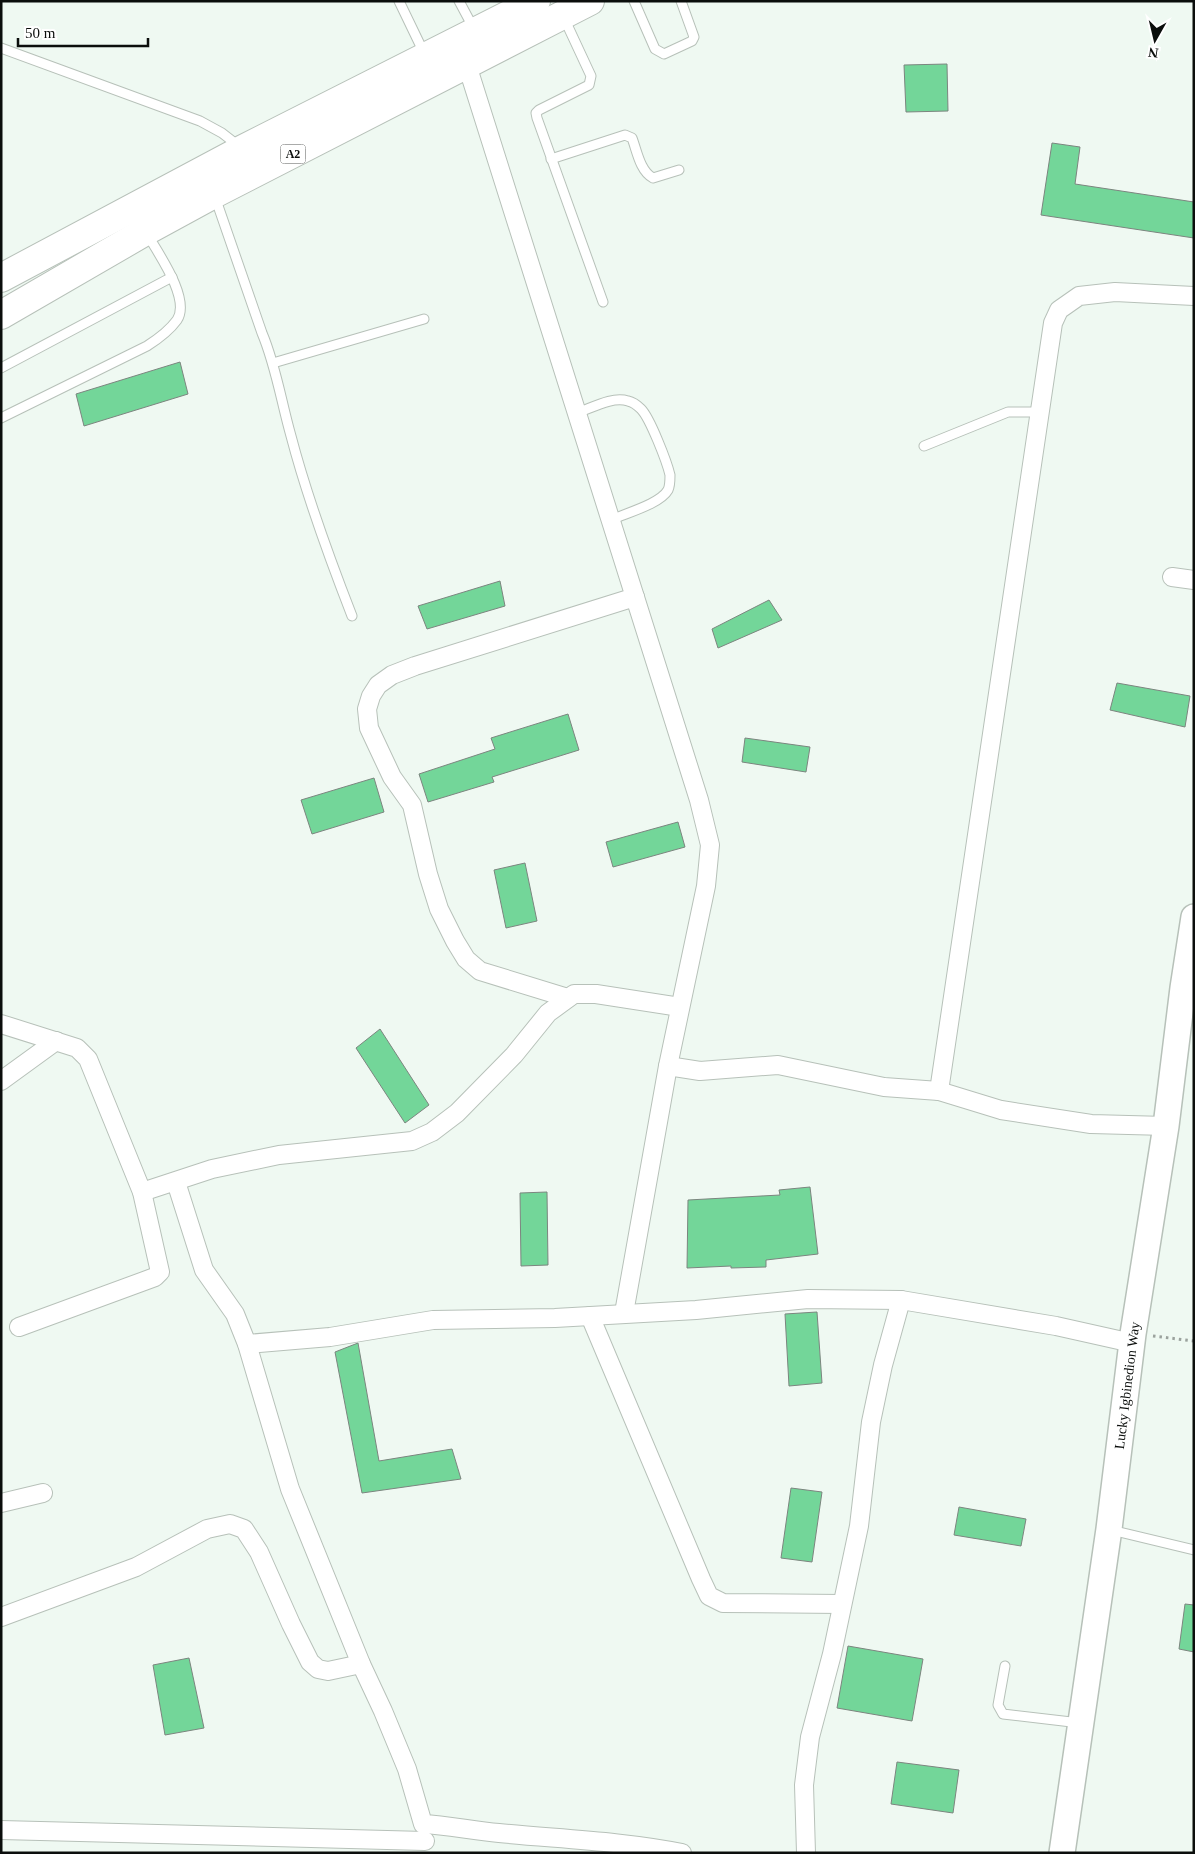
<svg xmlns="http://www.w3.org/2000/svg" width="1195" height="1854" viewBox="0 0 1195 1854" font-family="Georgia,serif">
	<style>
		.building { fill: #73d699; stroke: #7c857f }
		.lines { fill: none; stroke-linecap: round; stroke-linejoin: round }
		.lane-casing { stroke: #b7c1b9; stroke-width: 11 }
		.street-casing { stroke: #b7c1b9; stroke-width: 20 }
		.secondary-casing { stroke: #b7c1b9; stroke-width: 28 }
		.highway-casing { stroke: #b7c1b9; stroke-width: 30 }
		.path { stroke: #9ba29d; stroke-width: 3; stroke-dasharray: 2.5 4; stroke-linecap: butt }
		.lane { stroke: #fff; stroke-width: 9 }
		.street { stroke: #fff; stroke-width: 18 }
		.secondary { stroke: #fff; stroke-width: 25 }
		.highway { stroke: #fff; stroke-width: 28 }
		.labels { text-anchor: middle; stroke-width: 5; stroke-linejoin: round; paint-order: stroke }
		.shield { fill: #fff; stroke: #545655; stroke-width: 1 }
		.shield-label { font-size: 12px; font-weight: bold; fill: #0b0e0c }
		.street-label { font-size: 14px; fill: #0b0e0c; stroke: #fff }
	</style>
	<rect width="100%" height="100%" fill="#eff9f2"/>
	<g class="building">
		<polygon points="947,64 948,111 906,112 904,65"/>
		<polygon points="1052,143 1080,147 1075,184 1194,202 1194,238 1041,215"/>
		<polygon points="180,362 188,394 84,426 76,394"/>
		<polygon points="500,581 505,606 427,629 418,606"/>
		<polygon points="769,600 782,620 718,648 712,629"/>
		<polygon points="1117,683 1190,696 1185,727 1110,710"/>
		<polygon points="568,714 579,750 492,777 494,782 428,802 419,774 495,749 491,738"/>
		<polygon points="745,738 810,747 806,772 742,762"/>
		<polygon points="374,778 384,812 312,834 301,800"/>
		<polygon points="678,822 685,847 613,867 606,842"/>
		<polygon points="525,863 537,921 506,928 494,870"/>
		<polygon points="380,1029 429,1105 405,1123 356,1048"/>
		<polygon points="810,1187 818,1254 766,1260 766,1267 731,1268 731,1266 687,1268 688,1200 780,1195 779,1190"/>
		<polygon points="547,1192 548,1265 521,1266 520,1193"/>
		<polygon points="817,1312 822,1383 789,1386 785,1314"/>
		<polygon points="358,1343 379,1461 452,1449 461,1479 362,1493 335,1352"/>
		<polygon points="791,1488 822,1492 812,1562 781,1558"/>
		<polygon points="959,1507 1026,1519 1021,1546 954,1535"/>
		<polygon points="1185,1604 1194,1605 1194,1652 1179,1649"/>
		<polygon points="848,1646 923,1659 912,1721 837,1708"/>
		<polygon points="189,1658 204,1728 165,1735 153,1665"/>
		<polygon points="897,1762 959,1770 953,1813 891,1804"/>
	</g>
	<g class="lines">
		<g class="lane-casing">
			<g id="lane">
				<polyline points="399,1 425,55"/>
				<polyline points="459,1 474,29"/>
				<polyline points="634,1 655,49 664,54 692,41 694,37 681,1"/>
				<polyline points="564,18 591,76 589,85 539,110 536,113 537,118 603,302"/>
				<polyline points="1,48 200,121 222,133 240,147"/>
				<path d="M551,159L625,135L632,138C637,151 640,171 653,178L679,170"/>
				<path d="M215,197L262,333C276,366 281,401 291,436C307,497 329,557 352,616"/>
				<polyline points="273,363 424,319"/>
				<polyline points="1,368 172,277"/>
				<path d="M577,413C592,408 612,396 628,401C633,402 638,406 641,409C650,418 667,462 670,475C670,480 670,486 668,490C660,504 626,513 611,520"/>
				<path d="M1,418L147,346C158,339 169,331 177,320C191,299 158,253 147,234"/>
				<polyline points="924,446 1008,412 1039,412"/>
				<polyline points="1111,1530 1194,1550"/>
				<polyline points="1005,1666 998,1705 1003,1714 1080,1723"/>
			</g>
		</g>
		<g class="street-casing">
			<g id="street">
				<polyline points="467,65 699,800 710,845 706,886 668,1066 624,1313"/>
				<polyline points="1172,577 1194,580"/>
				<polyline points="568,998 480,971 466,959 455,941 439,909 428,874 412,805 392,777 369,728 367,709 371,696 378,685 392,675 415,666 635,597"/>
				<polyline points="1,1024 77,1048 88,1059 142,1192 160,1272 155,1277 19,1327"/>
				<polyline points="668,1066 700,1071 778,1065 884,1087 939,1091 1001,1110 1091,1124 1166,1126"/>
				<polyline points="1,1081 56,1041"/>
				<polyline points="939,1091 1053,323 1059,310 1079,296 1115,292 1194,296"/>
				<path d="M176,1182L204,1270L235,1314L247,1344L290,1489L361,1664L383,1711L407,1769L423,1824C448,1825 473,1831 499,1833C560,1839 622,1841 682,1853"/>
				<polyline points="142,1192 212,1169 279,1155 412,1141 432,1132 457,1113 514,1055 548,1013 574,994 596,994 680,1007"/>
				<polyline points="590,1316 701,1579 709,1596 723,1603 842,1604"/>
				<polyline points="247,1344 330,1337 433,1320 555,1318 696,1310 808,1299 901,1300 1056,1326 1132,1343"/>
				<polyline points="1,1503 43,1493"/>
				<polyline points="1,1617 136,1567 207,1529 230,1524 244,1529 259,1552 291,1624 310,1662 318,1669 328,1671 361,1664"/>
				<polyline points="1,1830 425,1841"/>
				<polyline points="806,1853 804,1785 810,1737 832,1654 859,1526 871,1422 883,1365 901,1300"/>
			</g>
		</g>
		<g class="secondary-casing">
			<g id="secondary">
				<path id="s1" d="M1062,1853L1109,1529L1133,1334L1166,1126L1183,988L1194,917"/>
			</g>
		</g>
		<g class="highway-casing">
			<g id="highway">
				<polyline points="1,278 243,149 536,1"/>
				<polyline points="1,315 146,231 214,194 590,1"/>
			</g>
		</g>
		<polyline class="path" points="1153,1336 1194,1341"/>
		<use href="#lane" class="lane"/>
		<use href="#street" class="street"/>
		<use href="#secondary" class="secondary"/>
		<use href="#highway" class="highway"/>
	</g>
	<g class="labels">
		<rect class="shield" x="280.5" y="144.5" width="25" height="19" rx="4"/>
		<g class="shield-label">
			<text x="293" y="158">A2</text>
		</g>
		<g class="street-label">
			<text dy="5" stroke="none"><textPath href="#s1" startOffset="472">Lucky Igbinedion Way</textPath></text>
		</g>
	</g>
	<rect width="1195" height="1854" fill="none" stroke="#0b0e0c" stroke-width="5"/>
	<g transform="translate(1155 40) rotate(188)" stroke="#ffffff" stroke-width="4" paint-order="stroke">
	<path d="M0-4L9 19L0 12L-9 19Z" fill="#0b0e0c"/>
	<text y="-8" font-size="14" font-weight="bold" text-anchor="middle" fill="#0b0e0c">N</text>
	</g>
	<path d="M18 38v8h130v-8" fill="none" stroke="#0b0e0c" stroke-width="2.5"/>
	<text x="25" y="38" font-size="15" fill="#0b0e0c" stroke="#ffffff" stroke-width="4" paint-order="stroke">50 m</text>
</svg>
